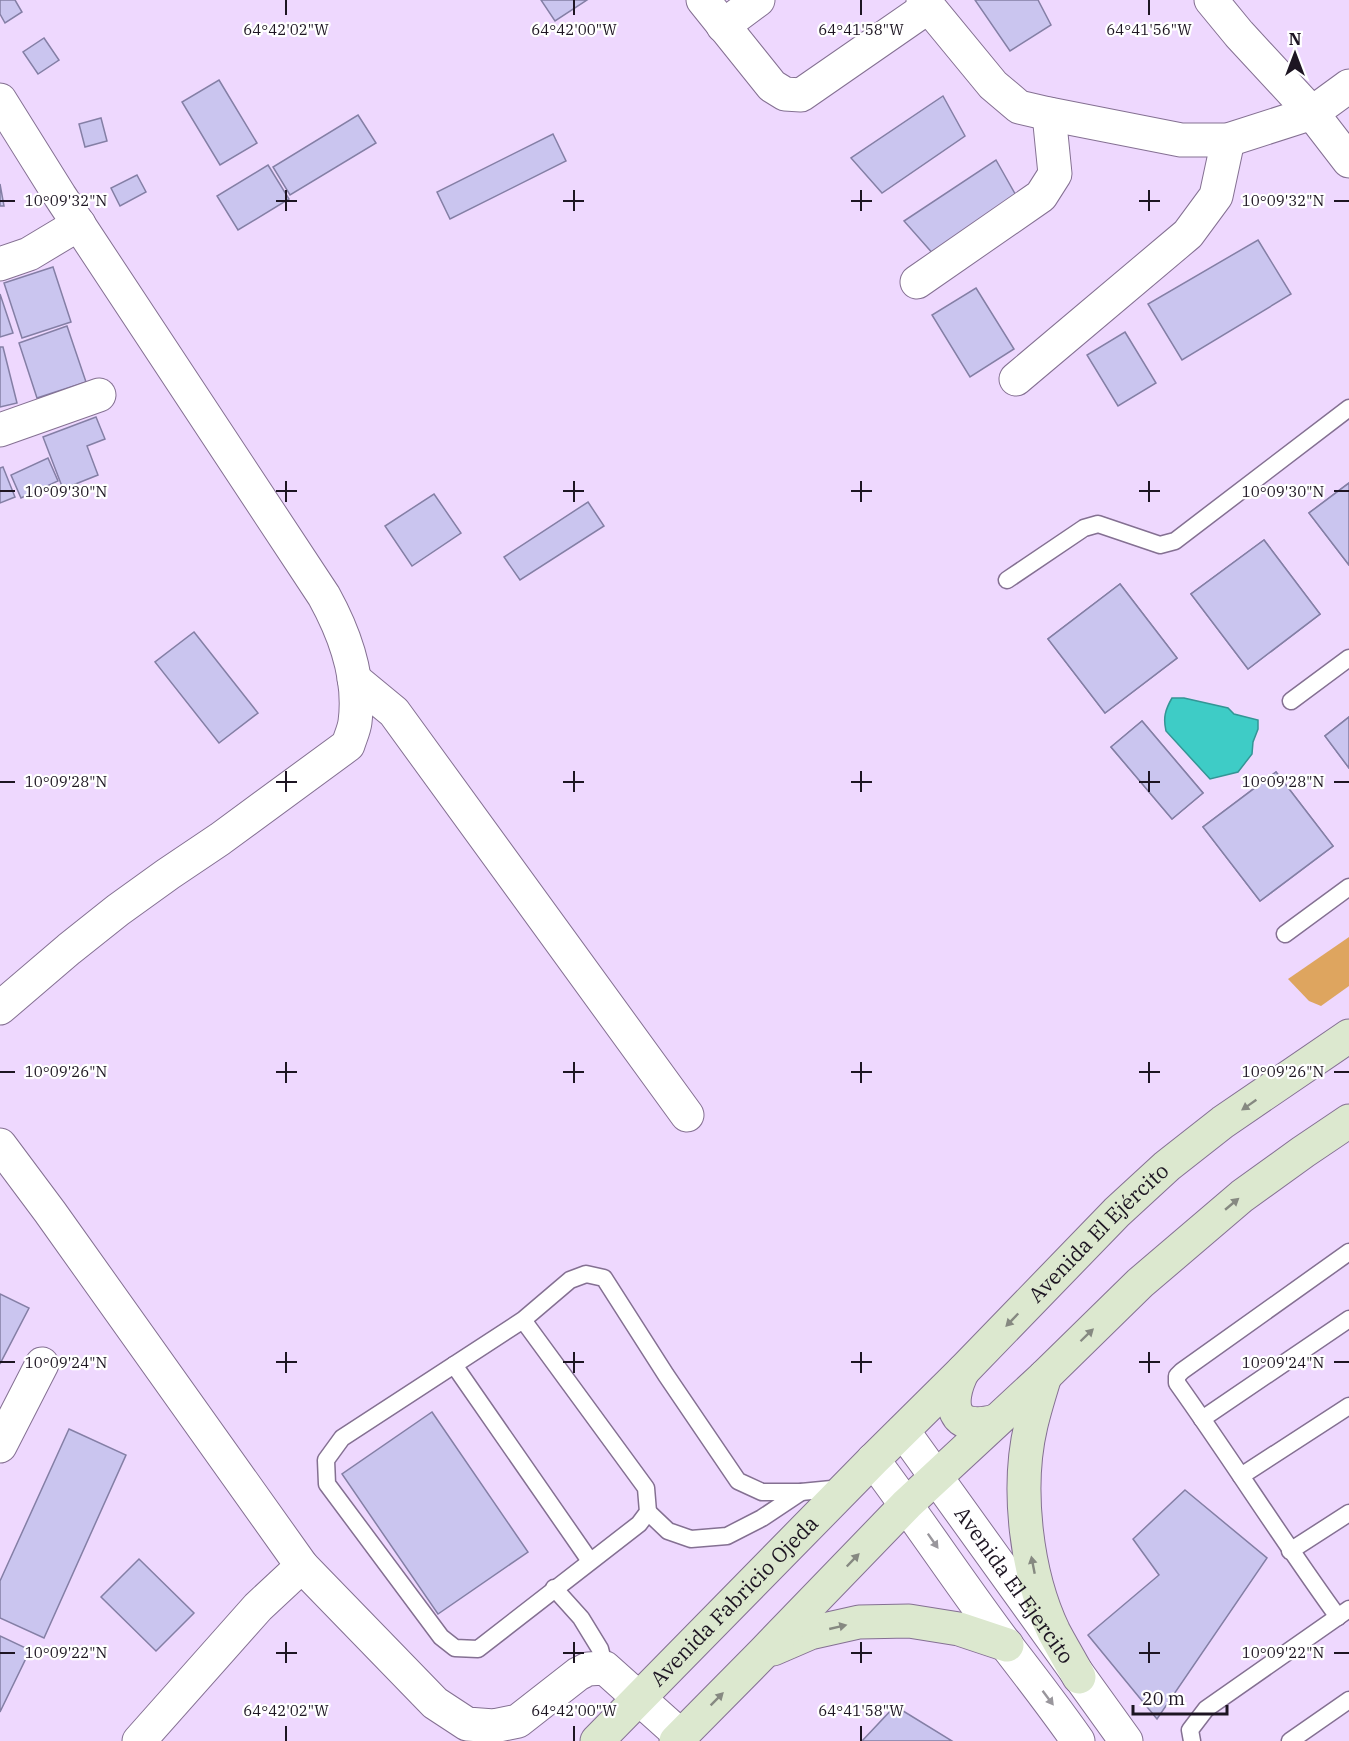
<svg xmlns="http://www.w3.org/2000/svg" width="1349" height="1741" viewBox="0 0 1349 1741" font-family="'IBM Plex Serif',serif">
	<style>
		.green { fill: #dea55f }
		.water { fill: #3eccc6; stroke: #349595; stroke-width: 1.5 }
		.building { fill: #cac5ef; stroke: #847fa5; stroke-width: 1.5 }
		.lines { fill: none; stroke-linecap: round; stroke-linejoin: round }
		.lane-casing { stroke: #847092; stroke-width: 19 }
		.street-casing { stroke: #847092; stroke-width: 35 }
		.secondary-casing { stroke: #847092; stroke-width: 35 }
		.lane { stroke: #fff; stroke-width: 16 }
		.street { stroke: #fff; stroke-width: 33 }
		.secondary { stroke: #dce8cf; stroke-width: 33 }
		.oneway { fill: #868981 }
		.oneway2 { fill: #99969c }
		.ticks { fill: none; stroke: #1d1522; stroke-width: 2 }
		.labels { text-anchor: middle; stroke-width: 4.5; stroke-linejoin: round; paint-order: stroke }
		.street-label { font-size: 21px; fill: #1d1522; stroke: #fff }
		.ticks-label { font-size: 15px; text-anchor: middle; fill: #1d1522; stroke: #fff; stroke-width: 4.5; stroke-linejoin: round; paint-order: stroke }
	</style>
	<rect width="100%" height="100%" fill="#eed8fe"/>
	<polygon class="green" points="1349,937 1349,986 1321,1006 1309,1001 1288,979"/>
	<path class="water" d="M1172,698H1184L1228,708L1234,714L1258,720V729L1253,742L1252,754L1238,772L1210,779L1166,731C1163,718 1165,710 1172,698Z"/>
	<g class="building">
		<polygon points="0,0 15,0 22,12 5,23 0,14"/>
		<polygon points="541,0 587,0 555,21"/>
		<polygon points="975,0 1038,0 1051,25 1010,51"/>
		<polygon points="44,38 59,60 38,74 23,52"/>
		<polygon points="219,80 257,143 220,165 182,102"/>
		<polygon points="943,96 965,136 882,193 851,158"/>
		<polygon points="358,115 376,143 290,195 273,167"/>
		<polygon points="101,118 107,141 85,147 79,124"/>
		<polygon points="553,134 566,161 450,219 437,192"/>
		<polygon points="996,160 1018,199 935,256 904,221"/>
		<polygon points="268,165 289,199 238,230 217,196"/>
		<polygon points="137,175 146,192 120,206 111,188"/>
		<polygon points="0,184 4,206 0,206"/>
		<polygon points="1258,240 1291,294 1182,360 1148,304"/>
		<polygon points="53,267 71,322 22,338 4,283"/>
		<polygon points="976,288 1014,349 970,377 932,315"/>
		<polygon points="0,294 13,333 0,337"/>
		<polygon points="67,326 86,382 37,398 19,343"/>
		<polygon points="1125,332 1156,383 1118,406 1087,355"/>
		<polygon points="0,347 3,347 17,403 0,407"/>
		<polygon points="96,417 105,439 87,446 98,475 63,489 43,437"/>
		<polygon points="48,458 58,481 21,498 11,475"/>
		<polygon points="3,467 15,497 0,503 0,468"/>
		<polygon points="1349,483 1349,565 1309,513"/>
		<polygon points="1349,483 1349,565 1309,513"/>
		<polygon points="434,494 461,533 412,566 385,526"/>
		<polygon points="588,502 604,526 520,580 504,557"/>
		<polygon points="1264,540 1320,614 1248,669 1191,594"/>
		<polygon points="1264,540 1320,614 1248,669 1191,594"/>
		<polygon points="1120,584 1177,658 1105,713 1048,639"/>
		<polygon points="1120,584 1177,658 1105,713 1048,639"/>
		<polygon points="194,632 258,713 219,743 155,662"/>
		<polygon points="1349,717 1349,768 1325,736"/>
		<polygon points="1349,717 1349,768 1325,736"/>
		<polygon points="1142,721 1203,793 1172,819 1111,747"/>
		<polygon points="1142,721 1203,793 1172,819 1111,747"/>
		<polygon points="1276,772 1333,846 1260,901 1203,827"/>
		<polygon points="1276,772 1333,846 1260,901 1203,827"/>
		<polygon points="0,1294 29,1308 0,1364"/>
		<polygon points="432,1412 528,1552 438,1614 342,1474"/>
		<polygon points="69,1429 126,1455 44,1638 0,1618 0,1581"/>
		<polygon points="1185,1490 1267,1558 1157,1719 1088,1635 1159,1575 1133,1539"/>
		<polygon points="139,1559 194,1613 156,1651 101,1597"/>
		<polygon points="0,1636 30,1650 0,1712"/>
		<polygon points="895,1706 952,1741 862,1741"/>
	</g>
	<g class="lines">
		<g class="lane-casing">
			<g id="lane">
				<polyline points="1007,580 1084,528 1098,524 1160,545 1175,541 1349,408"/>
				<polyline points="1291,701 1349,658"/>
				<polyline points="1285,934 1349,887"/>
				<polyline points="523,1320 646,1488 648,1512 639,1524 478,1649 455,1648 441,1637 327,1484 326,1460 342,1438 523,1320 570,1280 586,1274 604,1278 666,1375 738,1481 762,1492 801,1492 842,1488"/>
				<polyline points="454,1365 590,1561"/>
				<polyline points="1202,1419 1349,1319"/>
				<polyline points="1241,1476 1349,1406"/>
				<polyline points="648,1512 668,1531 691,1539 727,1536 762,1518 801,1492"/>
				<polyline points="1290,1551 1349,1513"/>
				<polyline points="554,1588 581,1618 600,1649 605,1668"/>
				<path d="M1338,1617C1282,1540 1232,1460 1177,1383V1376L1182,1371L1349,1252"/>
				<polyline points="1192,1741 1190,1730 1206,1709 1349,1609"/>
				<polyline points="1290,1741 1349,1700"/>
			</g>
		</g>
		<g class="street-casing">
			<g id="street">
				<polyline points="703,0 772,86 785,94 801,95 928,7"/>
				<polyline points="923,0 993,85 1019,107 1049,114 1181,140 1228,140 1312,113 1349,86"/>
				<polyline points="1211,0 1239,34 1312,113 1349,161"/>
				<polyline points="723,26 758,0"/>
				<path d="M0,100L60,196L324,596C345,634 361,677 355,722C354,730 350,738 348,745L220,839L168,874L118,910L69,949L0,1008"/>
				<polyline points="0,264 29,254 79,224"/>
				<polyline points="917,282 1041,196 1055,174 1049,114"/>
				<polyline points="1016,379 1188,234 1216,196 1228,140"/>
				<polyline points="0,430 99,395"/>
				<polyline points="354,679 394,712 687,1115"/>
				<polyline points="0,1145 50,1212 302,1566 435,1703 467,1724 494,1726 518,1721 578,1674 588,1669 605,1668 681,1736"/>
				<path id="s1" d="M903,1431L1126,1741"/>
				<polyline points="0,1446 42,1364"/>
				<path d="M873,1460C919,1521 961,1585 1007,1646C1031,1677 1055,1708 1078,1741"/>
				<polyline points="139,1741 258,1607 302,1566"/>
			</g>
		</g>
		<g class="secondary-casing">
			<g id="secondary">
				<path d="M963,1371C946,1404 952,1433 995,1421"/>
				<path d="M1045,1376C1040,1392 1035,1408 1031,1425C1016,1488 1026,1574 1054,1632C1062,1647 1071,1662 1079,1677"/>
				<polyline points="773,1649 810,1633 859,1622 909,1621 959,1629 1007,1645"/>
				<path id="s2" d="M597,1741L873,1460L963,1371L1117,1212L1167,1166L1223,1122L1349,1036"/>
				<polyline points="676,1741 763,1653 907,1504 1045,1376 1140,1283 1242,1196 1303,1152 1349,1121"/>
			</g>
		</g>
		<use href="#lane" class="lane"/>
		<use href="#street" class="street"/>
		<use href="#secondary" class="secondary"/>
	</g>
	<defs><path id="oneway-solid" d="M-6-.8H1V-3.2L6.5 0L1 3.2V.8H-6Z" transform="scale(1.5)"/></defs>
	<g class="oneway">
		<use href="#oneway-solid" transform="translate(1249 1105) rotate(145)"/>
		<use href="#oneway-solid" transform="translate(1232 1204) rotate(-40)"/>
		<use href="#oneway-solid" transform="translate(1012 1320) rotate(134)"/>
		<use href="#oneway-solid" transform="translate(1087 1335) rotate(-44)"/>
		<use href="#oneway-solid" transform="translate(853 1560) rotate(-46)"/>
		<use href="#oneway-solid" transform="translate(1033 1565) rotate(-101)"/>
		<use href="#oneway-solid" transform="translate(838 1627) rotate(-13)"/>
		<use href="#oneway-solid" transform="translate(717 1699) rotate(-45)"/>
	</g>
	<g class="oneway2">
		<use href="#oneway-solid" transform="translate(933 1541) rotate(55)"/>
		<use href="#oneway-solid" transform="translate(1048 1698) rotate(53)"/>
	</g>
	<path class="ticks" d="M286,0V15M574,0V15M861,0V15M1149,0V15M286,190V211M574,190V211M861,190V211M1149,190V211M0,201H15M276,201H297M563,201H584M851,201H872M1139,201H1160M1334,201H1349M286,481V502M574,481V502M861,481V502M1149,481V502M0,491H15M276,491H297M563,491H584M851,491H872M1139,491H1160M1334,491H1349M286,771V792M574,771V792M861,771V792M1149,771V792M0,782H15M276,782H297M563,782H584M851,782H872M1139,782H1160M1334,782H1349M286,1062V1083M574,1062V1083M861,1062V1083M1149,1062V1083M0,1072H15M276,1072H297M563,1072H584M851,1072H872M1139,1072H1160M1334,1072H1349M286,1352V1373M574,1352V1373M861,1352V1373M1149,1352V1373M0,1362H15M276,1362H297M563,1362H584M851,1362H872M1139,1362H1160M1334,1362H1349M286,1642V1663M574,1642V1663M861,1642V1663M1149,1642V1663M0,1653H15M276,1653H297M563,1653H584M851,1653H872M1139,1653H1160M1334,1653H1349M286,1726V1741M574,1726V1741M861,1726V1741"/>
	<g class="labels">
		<g class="street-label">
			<text dy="7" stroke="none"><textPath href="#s2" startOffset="714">Avenida El Ejército</textPath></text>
			<text dy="7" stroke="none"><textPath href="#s1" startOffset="190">Avenida El Ejercito</textPath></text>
			<text dy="7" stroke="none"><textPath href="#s2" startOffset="196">Avenida Fabricio Ojeda</textPath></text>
		</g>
	</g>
	<g class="ticks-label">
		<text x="286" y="35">64°42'02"W</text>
		<text x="574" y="35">64°42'00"W</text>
		<text x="861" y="35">64°41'58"W</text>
		<text x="1149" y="35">64°41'56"W</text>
		<text x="66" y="206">10°09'32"N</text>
		<text x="1283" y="206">10°09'32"N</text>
		<text x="66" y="497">10°09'30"N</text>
		<text x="1283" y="497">10°09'30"N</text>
		<text x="66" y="787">10°09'28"N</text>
		<text x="1283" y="787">10°09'28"N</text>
		<text x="66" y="1077">10°09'26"N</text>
		<text x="1283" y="1077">10°09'26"N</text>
		<text x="66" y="1368">10°09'24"N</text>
		<text x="1283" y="1368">10°09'24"N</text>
		<text x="66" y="1658">10°09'22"N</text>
		<text x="1283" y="1658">10°09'22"N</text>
		<text x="286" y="1716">64°42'02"W</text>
		<text x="574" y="1716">64°42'00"W</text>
		<text x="861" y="1716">64°41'58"W</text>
	</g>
	<g transform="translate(1295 54)" stroke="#ffffff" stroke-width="4.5" paint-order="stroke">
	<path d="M0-4.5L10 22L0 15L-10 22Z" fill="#1d1522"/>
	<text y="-9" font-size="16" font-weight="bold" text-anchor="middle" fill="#1d1522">N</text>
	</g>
	<path d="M1133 1705v9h94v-9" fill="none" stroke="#1d1522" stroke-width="3"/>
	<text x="1142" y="1705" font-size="18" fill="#1d1522" stroke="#ffffff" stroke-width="4.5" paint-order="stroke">20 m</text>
</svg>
